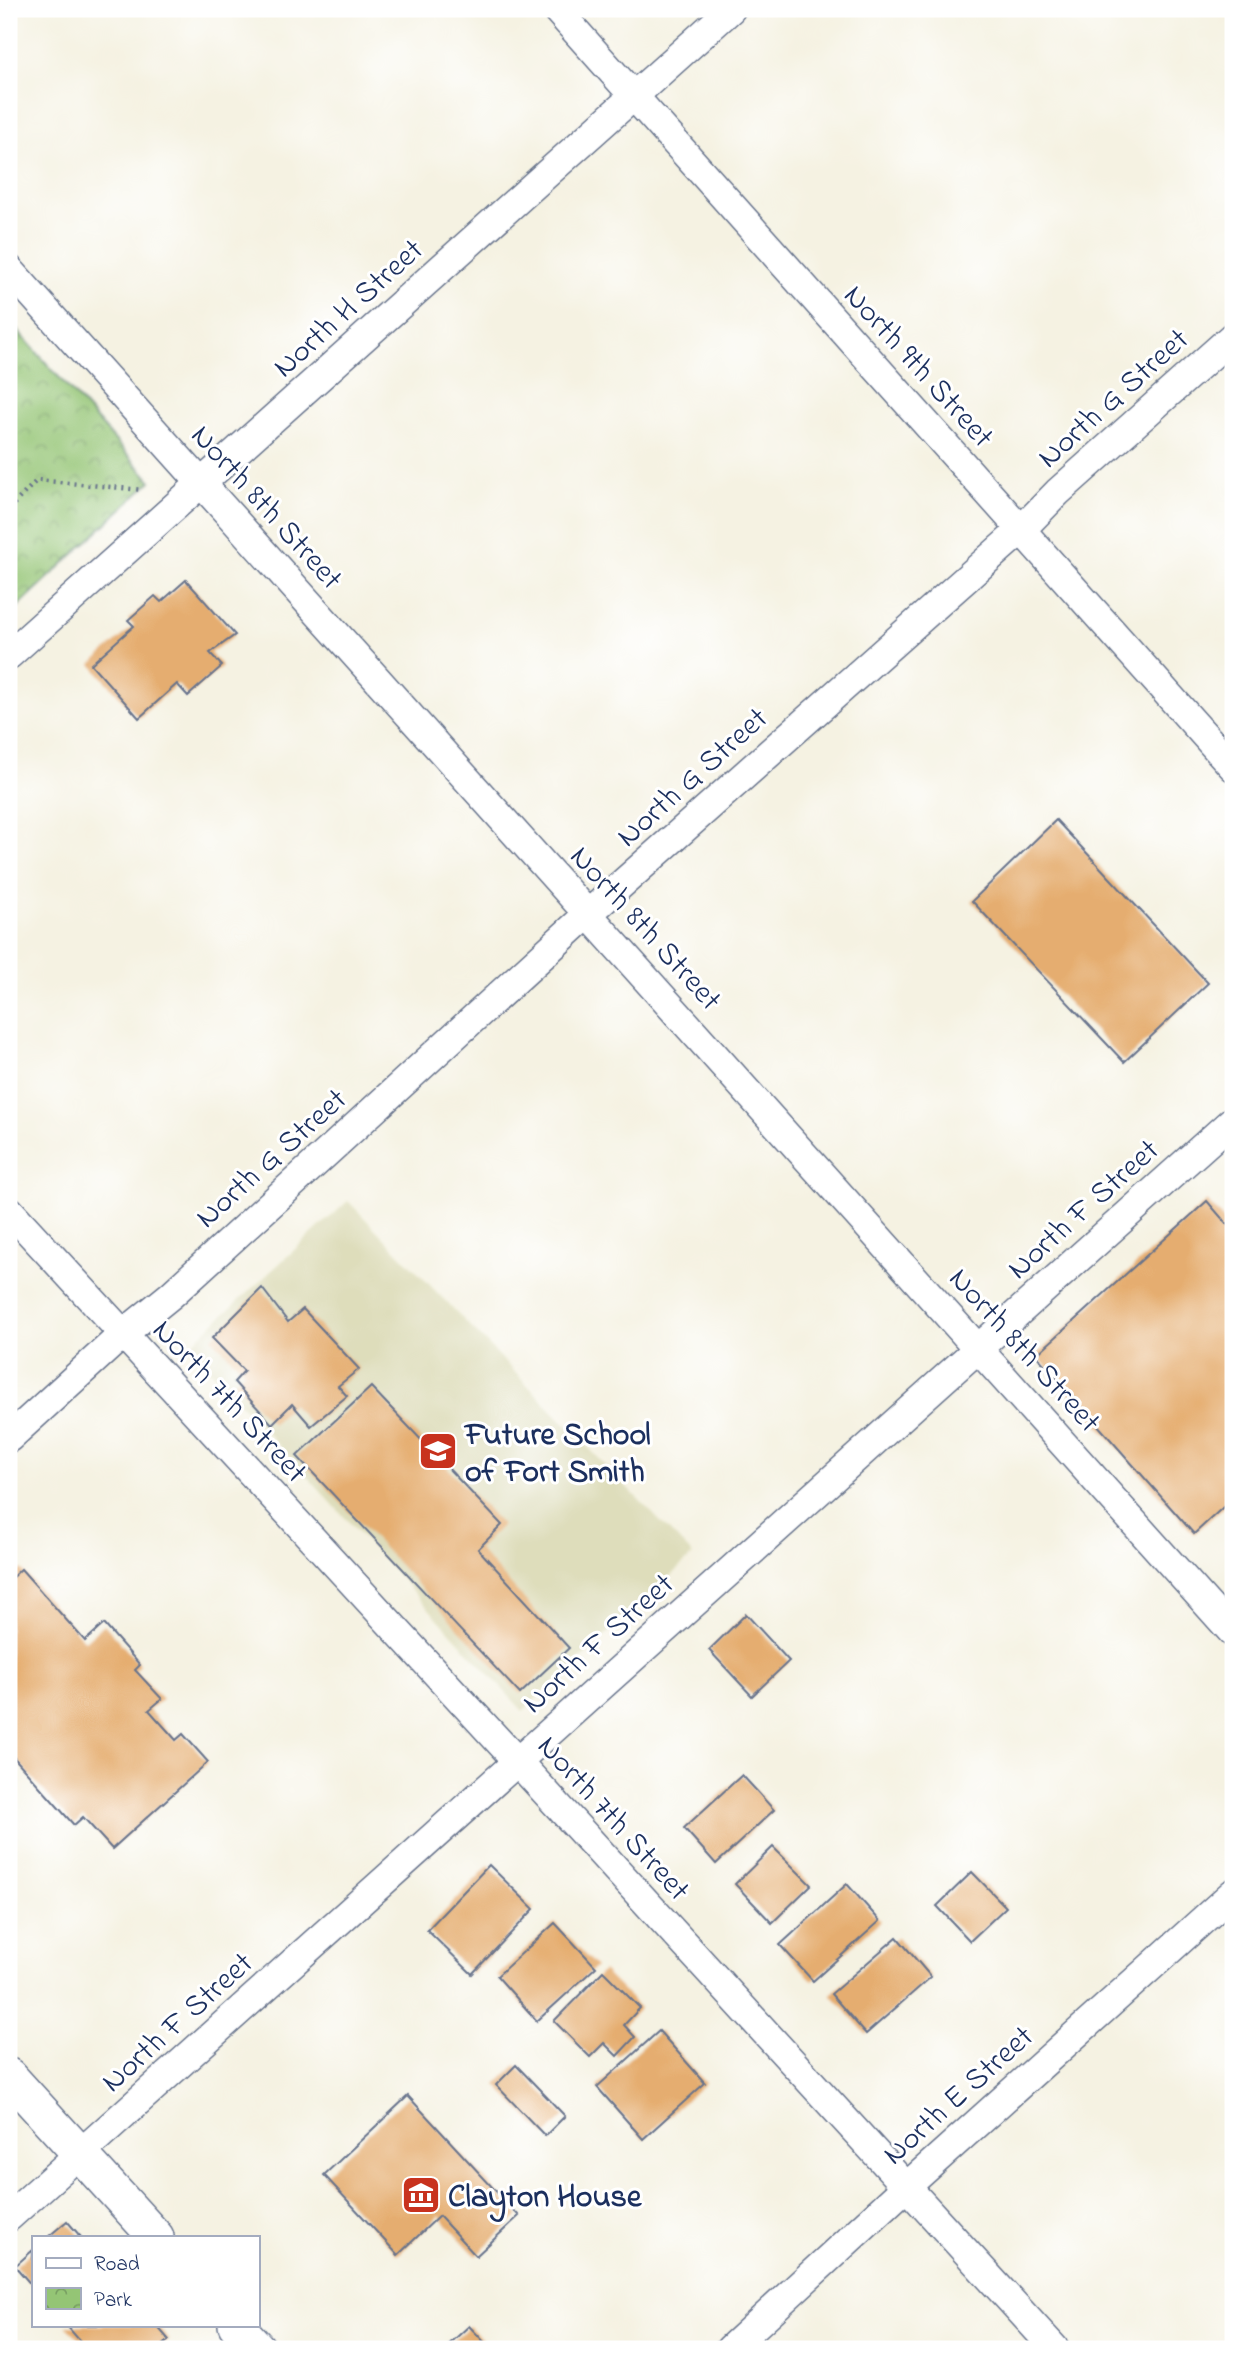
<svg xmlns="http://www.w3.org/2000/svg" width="1242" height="2358" viewBox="0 0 1242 2358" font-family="'Indie Flower',sans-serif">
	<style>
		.built { fill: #deddbb }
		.park { fill: url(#park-crowns); stroke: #587a6a; stroke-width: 2 }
		.building { fill: #e5ad70 }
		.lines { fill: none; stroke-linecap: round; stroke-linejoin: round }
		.minor-casing { stroke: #67738c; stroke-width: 31 }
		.tertiary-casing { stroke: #67738c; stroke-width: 38 }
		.path { stroke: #67738c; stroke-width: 4.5; stroke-dasharray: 2 5; stroke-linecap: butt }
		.minor { stroke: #fff; stroke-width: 28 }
		.tertiary { stroke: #fff; stroke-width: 35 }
		.labels { text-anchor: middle; stroke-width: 6; stroke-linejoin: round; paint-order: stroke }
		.street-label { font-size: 32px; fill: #1b2f5e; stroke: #fff }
		.poi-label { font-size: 32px; font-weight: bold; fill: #1b2f5e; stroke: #fff; text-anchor: start }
	</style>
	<defs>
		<pattern id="park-crowns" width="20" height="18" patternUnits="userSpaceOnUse" patternTransform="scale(1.75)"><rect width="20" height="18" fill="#94c575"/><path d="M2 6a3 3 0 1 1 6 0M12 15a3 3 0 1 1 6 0" fill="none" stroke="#78a063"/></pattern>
	</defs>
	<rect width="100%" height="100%" fill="#fff"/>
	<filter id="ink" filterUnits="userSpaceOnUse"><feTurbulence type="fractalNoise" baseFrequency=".0143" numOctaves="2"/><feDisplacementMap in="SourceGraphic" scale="14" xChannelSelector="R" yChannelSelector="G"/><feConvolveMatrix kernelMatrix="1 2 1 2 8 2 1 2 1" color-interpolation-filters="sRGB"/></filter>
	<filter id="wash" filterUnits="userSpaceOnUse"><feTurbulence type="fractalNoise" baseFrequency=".00686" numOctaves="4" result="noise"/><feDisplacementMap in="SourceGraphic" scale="28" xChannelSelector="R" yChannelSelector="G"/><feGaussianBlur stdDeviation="1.57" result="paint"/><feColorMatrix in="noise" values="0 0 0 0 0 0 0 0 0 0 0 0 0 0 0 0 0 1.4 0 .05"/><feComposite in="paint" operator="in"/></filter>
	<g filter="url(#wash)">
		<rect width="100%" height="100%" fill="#f5f2e2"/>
		<polygon class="built" points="348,1201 693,1555 523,1711 188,1347"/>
		<polygon class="park" points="9,321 151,481 9,615"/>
		<g id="blocks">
			<g class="building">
				<polygon points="186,580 235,635 210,653 222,666 188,696 177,684 139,718 91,664 134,626 128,620 155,596 161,602"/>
				<polygon points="1056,820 1208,983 1124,1062 972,901"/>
				<polygon points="1207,1201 1233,1231 1233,1498 1194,1534 1036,1355"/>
				<polygon points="262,1288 288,1322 303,1309 359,1369 338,1386 347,1396 311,1426 292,1404 272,1424 234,1382 244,1371 212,1338"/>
				<polygon points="371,1387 502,1525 478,1549 569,1648 520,1694 297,1456"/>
				<polygon points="21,1569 85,1641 104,1624 140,1665 135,1670 162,1699 149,1710 176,1740 183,1734 208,1762 112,1849 83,1817 74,1825 9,1752 9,1580"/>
				<polygon points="746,1614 789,1661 752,1696 709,1650"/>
				<polygon points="742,1775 774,1810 716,1864 684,1828"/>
				<polygon points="773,1847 811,1885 772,1923 735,1884"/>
				<polygon points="489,1865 534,1909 472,1974 427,1930"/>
				<polygon points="972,1872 1006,1907 970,1941 937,1906"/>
				<polygon points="847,1884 880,1921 813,1981 780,1945"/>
				<polygon points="555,1923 596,1967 537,2021 497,1976"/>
				<polygon points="897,1937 931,1977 866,2034 831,1994"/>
				<polygon points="603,1971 640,2008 624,2025 635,2037 617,2056 604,2043 590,2057 554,2021"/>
				<polygon points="659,2031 705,2083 643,2139 597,2087"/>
				<polygon points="516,2065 565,2116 545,2136 496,2085"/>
				<polygon points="408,2096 519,2216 476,2256 439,2216 398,2255 324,2175"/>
				<polygon points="67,2221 81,2237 48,2237"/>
				<polygon points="33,2250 33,2287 15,2266"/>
				<polygon points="66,2325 156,2325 169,2340 159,2349 87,2349"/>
				<polygon points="469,2326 491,2349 444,2349"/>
			</g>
		</g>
	</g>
	<g filter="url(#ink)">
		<use href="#blocks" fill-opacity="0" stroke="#67738c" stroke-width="2"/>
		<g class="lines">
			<g class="minor-casing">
				<g id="minor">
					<polyline points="556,9 1233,767"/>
					<polyline points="9,269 1233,1633"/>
					<polyline points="9,655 731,9"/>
					<polyline points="9,1210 517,1761 1055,2349"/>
					<polyline points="9,1438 123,1334 171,1295 588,914 1021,530 1058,492 1233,336"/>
					<polyline points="9,2217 1233,1120"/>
					<polyline points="730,2349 906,2187 1233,1893"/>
				</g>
			</g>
			<g class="tertiary-casing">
				<g id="tertiary">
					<polyline points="9,2076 156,2237"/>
					<polyline points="236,2325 258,2349"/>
				</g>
			</g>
			<polyline class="path" points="9,509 37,480 143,490"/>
			<use href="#minor" class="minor"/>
			<use href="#tertiary" class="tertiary"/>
		</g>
	</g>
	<defs>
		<g id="school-square" transform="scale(2.0125)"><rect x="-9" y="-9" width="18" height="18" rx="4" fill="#c8321e" stroke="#fff"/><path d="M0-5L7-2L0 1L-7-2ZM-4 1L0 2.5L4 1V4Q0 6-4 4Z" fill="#fff"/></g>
		<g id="museum-square" transform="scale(2.0125)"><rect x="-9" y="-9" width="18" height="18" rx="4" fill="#c8321e" stroke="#fff"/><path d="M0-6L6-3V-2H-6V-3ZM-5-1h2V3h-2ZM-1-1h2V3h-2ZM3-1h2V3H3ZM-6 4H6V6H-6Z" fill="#fff"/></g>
	</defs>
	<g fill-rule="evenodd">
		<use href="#school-square" x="438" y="1451"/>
		<use href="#museum-square" x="421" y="2195"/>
	</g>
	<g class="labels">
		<g class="street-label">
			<text transform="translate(347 307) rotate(-42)" y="11">North H Street</text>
			<text transform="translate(920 365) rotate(48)" y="11">North 9th Street</text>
			<text transform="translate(1112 397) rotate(-42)" y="11">North G Street</text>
			<text transform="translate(268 506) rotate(48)" y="11">North 8th Street</text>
			<text transform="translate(691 776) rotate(-42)" y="11">North G Street</text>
			<text transform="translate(647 927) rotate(48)" y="11">North 8th Street</text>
			<text transform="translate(270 1157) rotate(-42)" y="11">North G Street</text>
			<text transform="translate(1082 1208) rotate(-42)" y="11">North F Street</text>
			<text transform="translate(1026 1349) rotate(48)" y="11">North 8th Street</text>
			<text transform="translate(231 1400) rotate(47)" y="11">North 7th Street</text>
			<text transform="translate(597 1642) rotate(-42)" y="11">North F Street</text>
			<text transform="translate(615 1817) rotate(48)" y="11">North 7th Street</text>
			<text transform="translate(176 2021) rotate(-42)" y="11">North F Street</text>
			<text transform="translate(957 2094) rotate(-42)" y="11">North E Street</text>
		</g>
		<g class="poi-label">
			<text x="465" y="1444">Future School<tspan x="465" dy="37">of Fort Smith</tspan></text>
			<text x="448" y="2206">Clayton House</text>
		</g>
	</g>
	<rect width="1242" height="2358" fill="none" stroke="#fff" stroke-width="35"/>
	<rect x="32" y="2236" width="228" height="91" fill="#ffffff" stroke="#a4acbf" stroke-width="2"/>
	<rect x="46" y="2258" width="35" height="10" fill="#ffffff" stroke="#a4acbf" stroke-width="2"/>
	<text x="94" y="2270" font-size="21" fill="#1b2f5e">Road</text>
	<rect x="46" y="2288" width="35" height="21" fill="url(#park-crowns)" stroke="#a4acbf" stroke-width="2"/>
	<text x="94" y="2306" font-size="21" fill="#1b2f5e">Park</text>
</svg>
